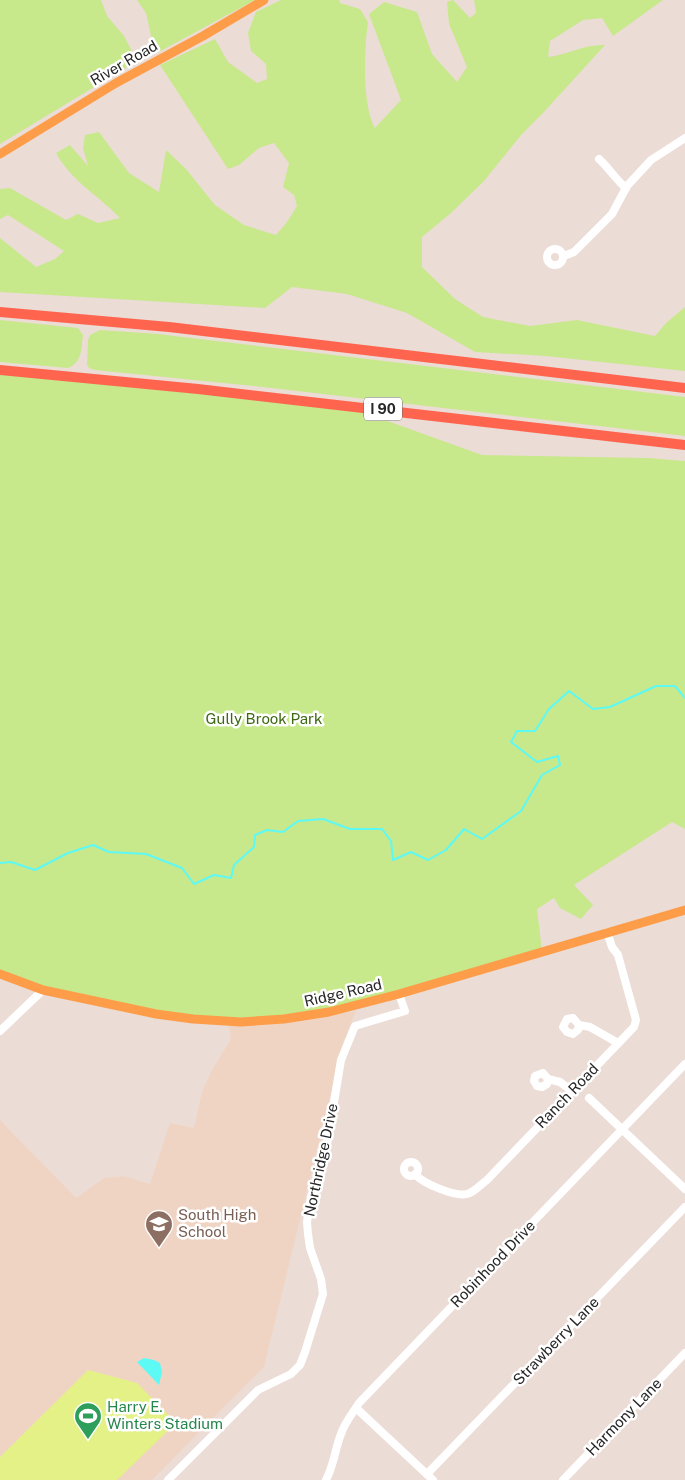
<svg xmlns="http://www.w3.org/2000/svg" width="685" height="1480" viewBox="0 0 685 1480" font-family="'Public Sans',sans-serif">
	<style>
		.education { fill: #f0d4c3 }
		.green { fill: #c8e88c }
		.pitch { fill: #e4f187 }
		.water { fill: #5df9f4 }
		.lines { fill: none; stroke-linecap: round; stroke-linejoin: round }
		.stream { stroke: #5df9f4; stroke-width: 2 }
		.minor { stroke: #fff; stroke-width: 8 }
		.major { stroke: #fd9d49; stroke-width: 9 }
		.highway { stroke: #ff654e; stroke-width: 10 }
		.labels { text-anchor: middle; stroke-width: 5; stroke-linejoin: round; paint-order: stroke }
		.shield { fill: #fff; stroke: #686868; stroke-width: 1 }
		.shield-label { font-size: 14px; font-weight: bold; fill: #272727 }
		.street-label { font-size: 15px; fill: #272727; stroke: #fff }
		.park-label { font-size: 15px; fill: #3e6912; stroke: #fff }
		.education-label { font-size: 15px; fill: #785e54; stroke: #fff; text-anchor: start }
		.leisure-label { font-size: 15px; fill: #27864d; stroke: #fff; text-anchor: start }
	</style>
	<rect width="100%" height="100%" fill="#ecdcd6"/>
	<polygon class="education" points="356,1011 343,1043 264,1367 152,1480 0,1480 0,1120 76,1198 104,1178 124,1176 150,1184 170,1123 194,1128 202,1092 212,1070 231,1039 229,1026 277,1023"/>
	<g class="green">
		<polygon points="0,0 101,0 107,16 124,36 137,61 0,144"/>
		<polygon points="137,0 255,0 155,54 146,13"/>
		<path d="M281,0H339L340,3L360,9L368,22C364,49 362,105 375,128L401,100L369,14L384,2L417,12L432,54L457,82L467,67L449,24L447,2L453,0L470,18L476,13L474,0H663L613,36L602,18L583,20L550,41L548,57C567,55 585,44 605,45L543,113L522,134L484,181L451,213L422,237V267L455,299L483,317L530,326L577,320L655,336L666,323L685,307V371L546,356L475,352L407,313L347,294L292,287L265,308L0,292V238L36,267L55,259L64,251L8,215L0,219V189L10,188L66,220L78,214L98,223L120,218C97,194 73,183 56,153L70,145L88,166L83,148L85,135L99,132L129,173L159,192L166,150L186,169L215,205L244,225L276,235L287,222L297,206L294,195L283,187L289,163L274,143L259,148L239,165L228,169L160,65L215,39L228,62L257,83L267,79L266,64L251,51L248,33L256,12Z"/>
		<path d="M0,320L78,328L83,335C81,348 83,362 68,368L0,362Z"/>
		<polygon points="100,330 158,334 685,397 685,436 263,387 95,370 89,368 87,364 88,340 90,335"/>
		<polygon points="0,370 343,405 482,455 648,458 685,461 685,829 672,822 574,885 593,905 581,919 560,908 554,898 537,909 542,951 329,1012 241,1022 122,1007 0,974"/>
	</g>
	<polygon class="pitch" points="88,1370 137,1383 176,1423 117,1480 0,1480 0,1457"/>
	<polygon class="water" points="144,1358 154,1360 160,1363 162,1372 159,1385 137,1362"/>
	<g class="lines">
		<polyline class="stream" points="0,863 11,862 35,870 68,853 93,845 109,852 146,854 182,868 194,884 214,875 231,878 234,865 254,847 255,835 267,830 283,832 298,821 323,819 350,829 382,829 391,841 393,860 411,852 428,860 446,850 464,829 482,839 521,811 542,775 560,765 558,756 537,762 511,742 517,731 535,731 549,709 569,691 593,709 610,707 656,686 675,686 685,698"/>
		<g class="minor">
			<path d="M599,159C609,168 616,180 626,188"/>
			<circle cx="555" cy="257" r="8"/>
			<polyline points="564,256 574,252 612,214 627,186 651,160 685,138"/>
			<polyline points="579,1025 578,1030 573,1034 567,1032 563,1027 567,1019 573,1018 579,1025 590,1027 618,1043"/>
			<polyline points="0,1031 43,990"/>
			<polyline points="548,1079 547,1084 542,1087 537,1086 534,1081 535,1076 543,1073 548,1079 560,1082 572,1091"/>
			<polyline points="589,1098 685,1189"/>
			<circle cx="411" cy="1169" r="7"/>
			<path d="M415,1174C423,1184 456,1197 467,1194C475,1192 481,1184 487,1180L634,1027L636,1020L618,955L612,947L607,932"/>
			<polyline points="356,1408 433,1480"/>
			<polyline points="427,1474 685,1207"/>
			<polyline points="168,1480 258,1390 291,1374 300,1365 305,1352 323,1294 321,1279 310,1248 308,1234 307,1222 311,1197 325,1156 341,1060 355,1026 405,1011 399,994"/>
			<path d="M326,1480C334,1465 335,1449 341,1434C345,1422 353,1413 359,1403L685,1064"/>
			<polyline points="563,1480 685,1353"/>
		</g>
		<g class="major">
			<polyline points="0,154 116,83 203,36 264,0"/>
			<polyline points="0,974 43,990 156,1014 193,1019 241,1022 284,1019 329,1012 399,994 685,910"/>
		</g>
		<g class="highway">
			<polyline points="0,312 169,327 685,388"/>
			<polyline points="0,370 198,389 685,445"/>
		</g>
	</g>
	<defs>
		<g id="school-pin" transform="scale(1.4375)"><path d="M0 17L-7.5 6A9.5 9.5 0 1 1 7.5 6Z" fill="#8d6e63" stroke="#fff"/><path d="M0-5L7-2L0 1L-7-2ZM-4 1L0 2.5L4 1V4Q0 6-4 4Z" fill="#fff"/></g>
		<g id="stadium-pin" transform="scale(1.4375)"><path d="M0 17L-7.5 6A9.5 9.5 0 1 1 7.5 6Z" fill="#2e9e5b" stroke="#fff"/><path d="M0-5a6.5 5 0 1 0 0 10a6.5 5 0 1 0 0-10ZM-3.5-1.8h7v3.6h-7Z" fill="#fff"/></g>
	</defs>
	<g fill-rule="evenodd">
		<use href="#school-pin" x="159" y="1224"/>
		<use href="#stadium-pin" x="88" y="1416"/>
	</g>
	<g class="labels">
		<rect class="shield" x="364" y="397.5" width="38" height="23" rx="4"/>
		<g class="shield-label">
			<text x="383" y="414">I 90</text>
		</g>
		<g class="street-label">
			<text transform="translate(124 63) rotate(-30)" y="5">River Road</text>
			<text transform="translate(343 993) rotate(-13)" y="5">Ridge Road</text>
			<text transform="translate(567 1096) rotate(-46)" y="5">Ranch Road</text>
			<text transform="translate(321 1160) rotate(-78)" y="5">Northridge Drive</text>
			<text transform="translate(493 1264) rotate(-46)" y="5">Robinhood Drive</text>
			<text transform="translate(556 1341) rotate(-46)" y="5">Strawberry Lane</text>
			<text transform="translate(624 1417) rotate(-46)" y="5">Harmony Lane</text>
		</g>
		<g class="park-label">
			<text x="264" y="724">Gully Brook Park</text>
		</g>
		<g class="education-label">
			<text x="178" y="1220">South High<tspan x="178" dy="17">School</tspan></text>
		</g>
		<g class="leisure-label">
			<text x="107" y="1412">Harry E.<tspan x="107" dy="17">Winters Stadium</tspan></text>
		</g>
	</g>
</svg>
